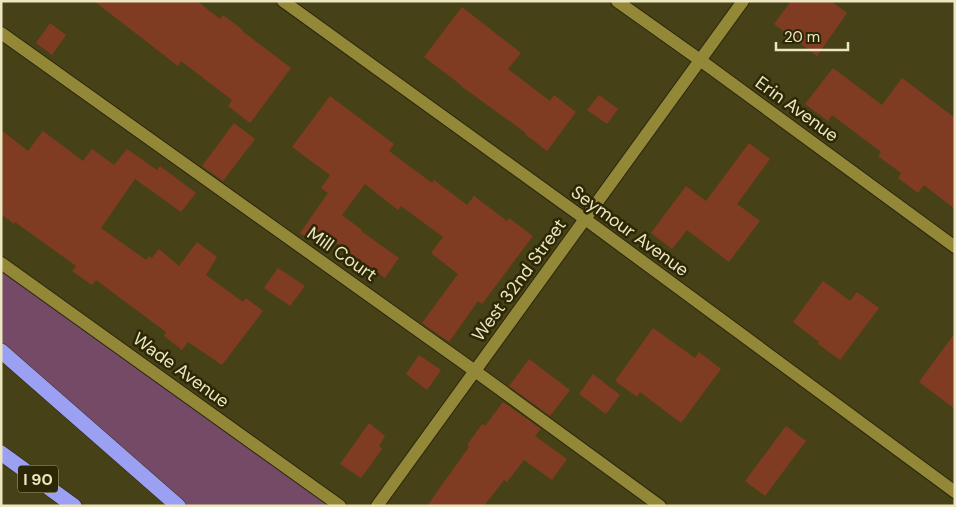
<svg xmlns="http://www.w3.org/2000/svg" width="956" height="507" viewBox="0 0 956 507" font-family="'DM Sans',sans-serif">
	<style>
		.green { fill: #754a66 }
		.building { fill: #803c23 }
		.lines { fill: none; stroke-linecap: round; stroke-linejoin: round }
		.lane-casing { stroke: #2b270e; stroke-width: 14 }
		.street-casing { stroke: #2b270e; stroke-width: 14 }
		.highway-casing { stroke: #2b270e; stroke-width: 16 }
		.lane { stroke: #938738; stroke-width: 12 }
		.street { stroke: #938738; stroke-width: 12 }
		.highway { stroke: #9ca0f3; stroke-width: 15 }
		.labels { text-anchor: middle; stroke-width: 5; stroke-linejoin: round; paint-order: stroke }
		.shield { fill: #2c2705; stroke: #b2ad89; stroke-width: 1 }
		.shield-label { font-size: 16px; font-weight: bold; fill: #ece7c1 }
		.street-label { font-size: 18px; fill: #ece7c1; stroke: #2c2705 }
	</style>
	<rect width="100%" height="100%" fill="#474117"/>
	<polygon class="green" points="1,263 340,506 178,506 1,351"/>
	<g class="building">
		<polygon points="94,1 197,1 220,19 223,15 243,30 242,31 291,68 250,123 228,106 232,100 181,61 178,66"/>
		<polygon points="791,1 831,1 847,13 817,56 774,24"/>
		<polygon points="462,7 521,53 508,69 550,101 554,95 576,112 547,151 525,134 526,133 461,86 461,85 424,57"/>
		<polygon points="50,23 66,35 52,55 36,43"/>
		<polygon points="833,68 882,105 902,78 955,118 955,209 924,185 918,193 898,178 901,173 878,156 881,152 832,115 828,121 805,104"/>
		<polygon points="599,95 618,109 607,124 587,110"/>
		<polygon points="330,96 394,144 389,151 432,183 434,180 467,205 474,196 507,221 509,218 533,236 482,304 478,301 449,342 422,323 458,274 431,253 443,237 401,206 398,210 365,184 342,215 362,230 361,231 399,258 385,278 327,236 319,247 300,233 328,193 321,188 330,175 292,147"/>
		<polygon points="234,123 255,139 223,181 202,166"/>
		<polygon points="1,130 28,151 43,131 83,161 92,149 114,165 127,149 157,170 160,166 196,193 181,212 135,179 101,228 146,260 149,256 152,258 159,249 179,266 197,242 217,257 206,275 243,302 246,298 263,311 222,365 188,342 182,350 164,336 166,332 96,280 92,285 72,271 76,266 15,222 14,224 1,214"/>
		<polygon points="749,143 770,159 737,204 760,221 729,262 687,230 672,249 651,233 686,186 706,201"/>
		<polygon points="278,268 305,286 290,306 264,288"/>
		<polygon points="823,281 850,301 857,292 879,308 840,360 818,344 819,342 793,322"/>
		<polygon points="653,328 695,358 699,352 721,369 681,423 640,392 637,397 615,381"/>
		<polygon points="955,333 955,409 919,382"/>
		<polygon points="419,355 441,370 427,390 406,374"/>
		<polygon points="529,359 570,390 550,416 509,386"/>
		<polygon points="593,374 620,395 606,414 579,394"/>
		<polygon points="503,402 541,429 535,436 567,459 552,480 524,460 507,482 504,480 484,506 427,506 469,447 467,445 482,424 485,426"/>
		<polygon points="369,423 385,436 379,446 382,449 361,478 340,464"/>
		<polygon points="786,426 806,441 765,496 745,481"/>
	</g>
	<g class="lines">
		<g class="lane-casing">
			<polyline id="lane" points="1,33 475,371 660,506"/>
		</g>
		<g class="street-casing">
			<g id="street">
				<polyline points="283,1 585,219 955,492"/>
				<polyline points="617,1 700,60 955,247"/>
				<polyline points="1,263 340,506"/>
				<polyline points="377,506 743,1"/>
			</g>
		</g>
		<g class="highway-casing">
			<g id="highway">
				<polyline points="1,351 178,506"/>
				<polyline points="1,453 74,506"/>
			</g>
		</g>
		<use href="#lane" class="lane"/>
		<use href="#street" class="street"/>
		<use href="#highway" class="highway"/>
	</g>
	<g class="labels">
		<rect class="shield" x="18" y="465.5" width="40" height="27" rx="4"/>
		<g class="shield-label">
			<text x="38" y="485">I 90</text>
		</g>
		<g class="street-label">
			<text transform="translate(797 109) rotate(36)" y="6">Erin Avenue</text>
			<text transform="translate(630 231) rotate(36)" y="6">Seymour Avenue</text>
			<text transform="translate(342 254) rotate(35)" y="6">Mill Court</text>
			<text transform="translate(519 280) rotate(-54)" y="6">West 32nd Street</text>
			<text transform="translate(181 370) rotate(36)" y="6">Wade Avenue</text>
		</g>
	</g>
	<rect width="956" height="507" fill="none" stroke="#ece7c1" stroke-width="5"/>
	<path d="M776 42v8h72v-8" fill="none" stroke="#ece7c1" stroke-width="2.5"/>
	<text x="784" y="42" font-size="15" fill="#ece7c1" stroke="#2c2705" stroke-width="4" paint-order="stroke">20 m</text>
</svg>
